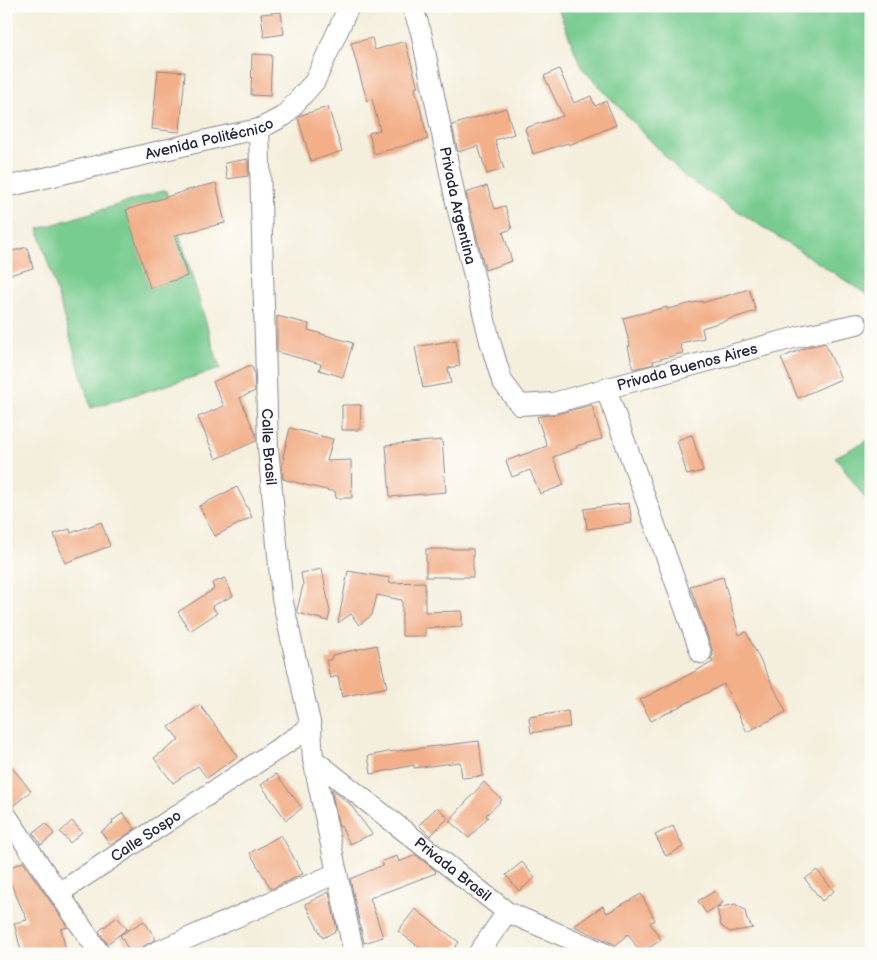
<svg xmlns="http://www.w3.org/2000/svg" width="877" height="960" viewBox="0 0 877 960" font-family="'Balsamiq Sans',sans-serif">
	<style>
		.green { fill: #78cc90; stroke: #4d7766 }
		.building { fill: #f2af88 }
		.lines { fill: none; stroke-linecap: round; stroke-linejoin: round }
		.street-casing { stroke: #8b888c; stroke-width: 22 }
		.street { stroke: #fff; stroke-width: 20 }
		.labels { text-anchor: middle; stroke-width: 5; stroke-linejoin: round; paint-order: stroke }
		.street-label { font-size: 15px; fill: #22223b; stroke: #fdfcf7 }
	</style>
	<rect width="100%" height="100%" fill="#fdfcf7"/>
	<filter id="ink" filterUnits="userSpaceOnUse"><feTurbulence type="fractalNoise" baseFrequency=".02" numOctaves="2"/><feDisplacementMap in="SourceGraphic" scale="10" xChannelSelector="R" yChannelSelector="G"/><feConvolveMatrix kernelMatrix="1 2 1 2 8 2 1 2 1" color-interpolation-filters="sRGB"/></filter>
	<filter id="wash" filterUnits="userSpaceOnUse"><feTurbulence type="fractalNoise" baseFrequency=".0096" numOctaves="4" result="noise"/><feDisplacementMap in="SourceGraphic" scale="20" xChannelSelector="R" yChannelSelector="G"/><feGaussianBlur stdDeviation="1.12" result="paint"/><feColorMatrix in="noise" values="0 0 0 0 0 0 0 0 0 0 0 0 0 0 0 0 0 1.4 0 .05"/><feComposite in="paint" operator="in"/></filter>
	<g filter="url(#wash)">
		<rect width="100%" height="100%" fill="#f4efdd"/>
		<g class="green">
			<polygon points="557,6 871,6 871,297 685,177 581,67"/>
			<polygon points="166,190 220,369 91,408 38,229"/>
			<polygon points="871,439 871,506 835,457"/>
		</g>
		<g id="blocks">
			<g class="building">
				<polygon points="281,12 284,34 264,37 261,14"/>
				<polygon points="372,38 375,50 405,41 418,87 415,88 428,139 374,154 369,133 380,130 372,99 367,101 351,43"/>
				<polygon points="252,54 272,55 270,96 251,95"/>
				<polygon points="559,69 574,103 591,96 595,106 606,101 616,125 569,145 568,143 533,154 525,128 563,116 544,76"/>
				<polygon points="158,70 185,72 180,132 152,129"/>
				<polygon points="328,107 342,151 311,161 298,118 301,115"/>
				<polygon points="506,108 514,134 495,140 504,169 487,174 478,146 458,152 452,125"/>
				<polygon points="248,159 248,176 227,179 225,163"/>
				<polygon points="216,183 225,223 175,235 187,276 150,288 126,210 191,189"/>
				<polygon points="487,186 495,209 505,206 512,229 503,232 512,261 485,270 466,193"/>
				<polygon points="27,247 33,268 6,276 6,253"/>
				<polygon points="749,289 756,311 702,328 704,338 680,343 683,353 653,361 654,364 633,369 628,346 630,346 623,318 667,307 667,309 702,301 702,303"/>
				<polygon points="277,316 309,324 308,330 353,343 343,377 319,370 321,364 277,352"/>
				<polygon points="456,340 460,366 448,368 451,383 423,388 415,347"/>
				<polygon points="825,343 841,379 798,398 781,358 807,347"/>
				<polygon points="251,365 254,372 255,391 240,398 256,435 256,441 216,459 198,417 224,406 213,382"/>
				<polygon points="342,405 361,405 360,430 342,430"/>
				<polygon points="592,405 602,439 576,446 577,448 553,457 564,485 540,494 530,470 512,477 506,461 547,446 537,417 541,416 556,414"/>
				<polygon points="290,428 333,439 327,461 351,460 352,498 336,498 335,491 330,491 283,479 282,467 284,457 283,457"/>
				<polygon points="692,435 703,471 687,475 677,440"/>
				<polygon points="442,440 446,492 390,497 386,445"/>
				<polygon points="237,487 252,517 215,536 199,506"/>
				<polygon points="629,503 632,523 587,529 584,509"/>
				<polygon points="101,522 110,546 65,563 54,534 70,529 71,533"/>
				<rect x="426" y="549" width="47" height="28"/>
				<polygon points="322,569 330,612 328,621 298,613 297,610 303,585 301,573"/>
				<polygon points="348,571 390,578 389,583 425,582 425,612 462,611 462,627 425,628 425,636 402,636 402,600 377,595 372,615 359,625 351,614 338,623"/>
				<polygon points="723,577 739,635 746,632 786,712 747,732 724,684 651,721 640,700 713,662 711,658 713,655 712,649 690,586"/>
				<polygon points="225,578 233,596 212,606 217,613 190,631 178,612 214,589 212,583"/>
				<polygon points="377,645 387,687 342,697 338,676 330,678 326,660 331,660 332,655"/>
				<polygon points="200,705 238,756 207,778 198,766 173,783 154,758 179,740 169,727"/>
				<polygon points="568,711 570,727 531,733 529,717"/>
				<polygon points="479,741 483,776 462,778 460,762 414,768 414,765 371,774 368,756 388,752"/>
				<polygon points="6,760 31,791 13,806 6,803"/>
				<polygon points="276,774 302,808 286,820 261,785"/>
				<polygon points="484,782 502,800 486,815 488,817 469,838 449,821"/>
				<polygon points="331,789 350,804 372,834 350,844 341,826 339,827"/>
				<polygon points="437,807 448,818 430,836 419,825"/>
				<polygon points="123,813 135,829 111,845 101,832 113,823 112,821"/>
				<polygon points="72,821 82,832 70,843 60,832"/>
				<polygon points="46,823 54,834 41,845 33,833"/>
				<polygon points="673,826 683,847 666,856 655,835"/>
				<polygon points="281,835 303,874 271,889 250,853"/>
				<polygon points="416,855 435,870 436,873 370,898 383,937 364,943 350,879 383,865 382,861 397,856 399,862"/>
				<polygon points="23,862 68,927 61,929 67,954 22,954 14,923 27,920 6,873 6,869"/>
				<polygon points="522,862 535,878 519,891 506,875"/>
				<polygon points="817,870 834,891 822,901 805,879"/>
				<polygon points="715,891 723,903 706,913 698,901"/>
				<polygon points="329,892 337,930 323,938 305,904"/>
				<polygon points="641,894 655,920 650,923 661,940 641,953 628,934 616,945 574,926 603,906 607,913"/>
				<polygon points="735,904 745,910 747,920 753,928 730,932 721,926 717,908"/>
				<polygon points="415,909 459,942 450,954 428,954 398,931"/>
				<polygon points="117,917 127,929 107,944 99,931"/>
				<polygon points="144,921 156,939 143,947 140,954 131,954 120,935"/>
			</g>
		</g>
	</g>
	<g filter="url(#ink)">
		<use href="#blocks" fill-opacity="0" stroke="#8b888c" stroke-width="1"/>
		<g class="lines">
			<g class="street-casing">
				<g id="street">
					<path id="s1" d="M412,6L421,32L456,202L490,341L502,381L520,405L553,403L805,335L857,324"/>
					<path id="s2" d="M259,129L268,448L282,598L311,727L313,759L354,954"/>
					<path id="s3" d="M6,187L229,135L259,129L284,116L315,81L349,6"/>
					<polyline points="606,389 701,653"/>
					<path id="s4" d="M313,759L507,912L606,954"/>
					<polyline points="6,815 100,954"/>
					<path id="s5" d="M59,893L311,727"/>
					<polyline points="152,954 337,873"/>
					<polyline points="478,954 507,912"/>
				</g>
			</g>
			<use href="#street" class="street"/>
		</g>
	</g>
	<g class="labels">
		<g class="street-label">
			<text dy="5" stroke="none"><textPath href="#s3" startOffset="209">Avenida Politécnico</textPath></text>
			<text dy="5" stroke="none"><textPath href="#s1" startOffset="205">Privada Argentina</textPath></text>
			<text dy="5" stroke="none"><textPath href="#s1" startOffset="588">Privada Buenos Aires</textPath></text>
			<text dy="5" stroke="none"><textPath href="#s2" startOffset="318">Calle Brasil</textPath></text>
			<text dy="5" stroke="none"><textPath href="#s5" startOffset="104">Calle Sospo</textPath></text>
			<text dy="5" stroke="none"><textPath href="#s4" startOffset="178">Privada Brasil</textPath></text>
		</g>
	</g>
	<rect width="877" height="960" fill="none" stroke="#fdfcf7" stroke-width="25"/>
</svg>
